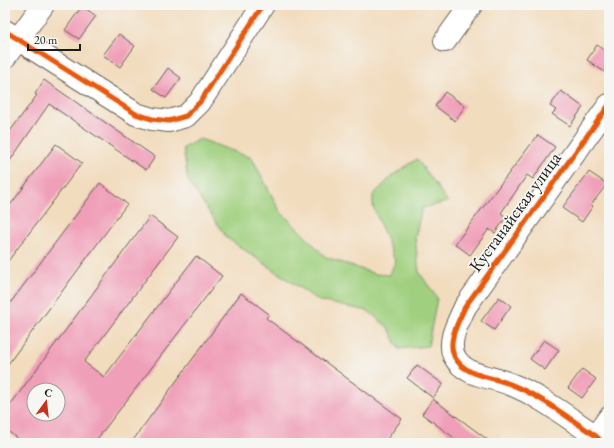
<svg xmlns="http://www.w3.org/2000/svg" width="614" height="448" viewBox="0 0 614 448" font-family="'EB Garamond',serif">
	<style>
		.green { fill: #a0d07f; stroke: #5e764e }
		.building { fill: #f09fb8; fill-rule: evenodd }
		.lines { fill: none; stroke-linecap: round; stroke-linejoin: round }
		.minor-casing { stroke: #675f55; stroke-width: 24 }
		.minor { stroke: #fff; stroke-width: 22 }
		.cycleway-casing { stroke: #f6f6f2; stroke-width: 8 }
		.cycleway { stroke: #e8590c; stroke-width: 5 }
		.labels { text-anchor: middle; stroke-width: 3.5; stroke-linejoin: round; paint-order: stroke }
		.street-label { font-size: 18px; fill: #1c1c1c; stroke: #f6f6f2 }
	</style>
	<rect width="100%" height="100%" fill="#f6f6f2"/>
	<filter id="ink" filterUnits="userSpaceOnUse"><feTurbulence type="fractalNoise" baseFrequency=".025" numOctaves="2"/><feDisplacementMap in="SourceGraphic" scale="8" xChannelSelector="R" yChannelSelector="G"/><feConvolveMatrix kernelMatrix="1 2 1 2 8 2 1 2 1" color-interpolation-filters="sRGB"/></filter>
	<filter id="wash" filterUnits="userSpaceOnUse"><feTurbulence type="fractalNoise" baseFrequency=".012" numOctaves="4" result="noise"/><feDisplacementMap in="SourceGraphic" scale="16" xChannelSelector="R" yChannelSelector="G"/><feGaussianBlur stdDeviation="0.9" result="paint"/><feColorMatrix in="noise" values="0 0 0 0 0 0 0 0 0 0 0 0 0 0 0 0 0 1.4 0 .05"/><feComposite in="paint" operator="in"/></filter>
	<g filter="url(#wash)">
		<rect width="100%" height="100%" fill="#f2dcbe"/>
		<polygon class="green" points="200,139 252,158 280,211 326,257 375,274 390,275 395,261 373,206 373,195 393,175 417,159 448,202 422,208 415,238 419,272 437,298 428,346 399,349 388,327 368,311 319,301 227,238 188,181 183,148"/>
		<g id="blocks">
			<g class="building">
				<polygon points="82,6 96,16 79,39 65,30"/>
				<polygon points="119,34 135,46 120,67 103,55"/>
				<polygon points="597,45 609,54 609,75 587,60"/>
				<polygon points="168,68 181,78 166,98 153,89"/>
				<polygon points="44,80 155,157 146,170 49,104 5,168 5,138 37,95 35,94"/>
				<polygon points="561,91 583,107 570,126 552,114 556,110 550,106"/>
				<polygon points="445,92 465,106 455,121 435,106"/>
				<polygon points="538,135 555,147 533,179 527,175 501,213 506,217 495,233 489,229 470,255 455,244"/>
				<polygon points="56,144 82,163 5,265 5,212"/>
				<polygon points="589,172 607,184 591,205 593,206 582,222 562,208"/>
				<polygon points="100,183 127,204 5,368 5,310"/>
				<path d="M150,216L178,237L84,362L104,377L196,256L222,276L94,443H23L5,429V412ZM34,390H58V414H34Z"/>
				<polygon points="241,293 269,314 266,318 402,419 384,443 131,443"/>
				<polygon points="499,297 511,306 494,330 481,321"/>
				<polygon points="544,340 559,350 545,370 530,359"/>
				<polygon points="417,365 443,384 433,398 407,378"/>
				<polygon points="582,369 596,379 582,398 568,388"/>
				<polygon points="433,399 492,443 461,443 422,414"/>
			</g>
		</g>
	</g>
	<g filter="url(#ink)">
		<use href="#blocks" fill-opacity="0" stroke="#675f55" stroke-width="1"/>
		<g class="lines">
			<g class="minor-casing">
				<g id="minor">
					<polyline points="5,31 136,114 152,119 169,121 186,116 200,102 263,5"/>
					<polyline points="445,41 471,5"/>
					<polyline points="5,57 43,5"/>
					<polyline points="596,436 609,418"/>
					<path d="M603,443L596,436C568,418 541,396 510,384C491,376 465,377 454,356C447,340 459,321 465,307L609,105"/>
				</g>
			</g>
			<use href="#minor" class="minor"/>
			<g class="cycleway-casing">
				<g id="cycleway">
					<polyline points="5,31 136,114 152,119 169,121 186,116 200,102 263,5"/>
					<path d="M603,443L596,436C568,418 541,396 510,384C491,376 465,377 454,356C447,340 459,321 465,307L609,105"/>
				</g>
			</g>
			<use href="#cycleway" class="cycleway"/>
		</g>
	</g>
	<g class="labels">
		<g class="street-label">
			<text transform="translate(515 212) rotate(-54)" y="6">Кустанайская улица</text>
		</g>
	</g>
	<rect width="614" height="448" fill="none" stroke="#f6f6f2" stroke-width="20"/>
	<g transform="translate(46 402) rotate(15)"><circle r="19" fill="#f6f6f2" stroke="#9f9f9c"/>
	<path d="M0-3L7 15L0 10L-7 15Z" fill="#c8321e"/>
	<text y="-6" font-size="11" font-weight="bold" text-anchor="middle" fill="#1c1c1c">С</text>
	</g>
	<path d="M28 44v6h52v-6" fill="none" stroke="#1c1c1c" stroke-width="2"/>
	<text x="34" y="44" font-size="12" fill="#1c1c1c" stroke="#f6f6f2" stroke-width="3" paint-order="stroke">20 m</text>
</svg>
